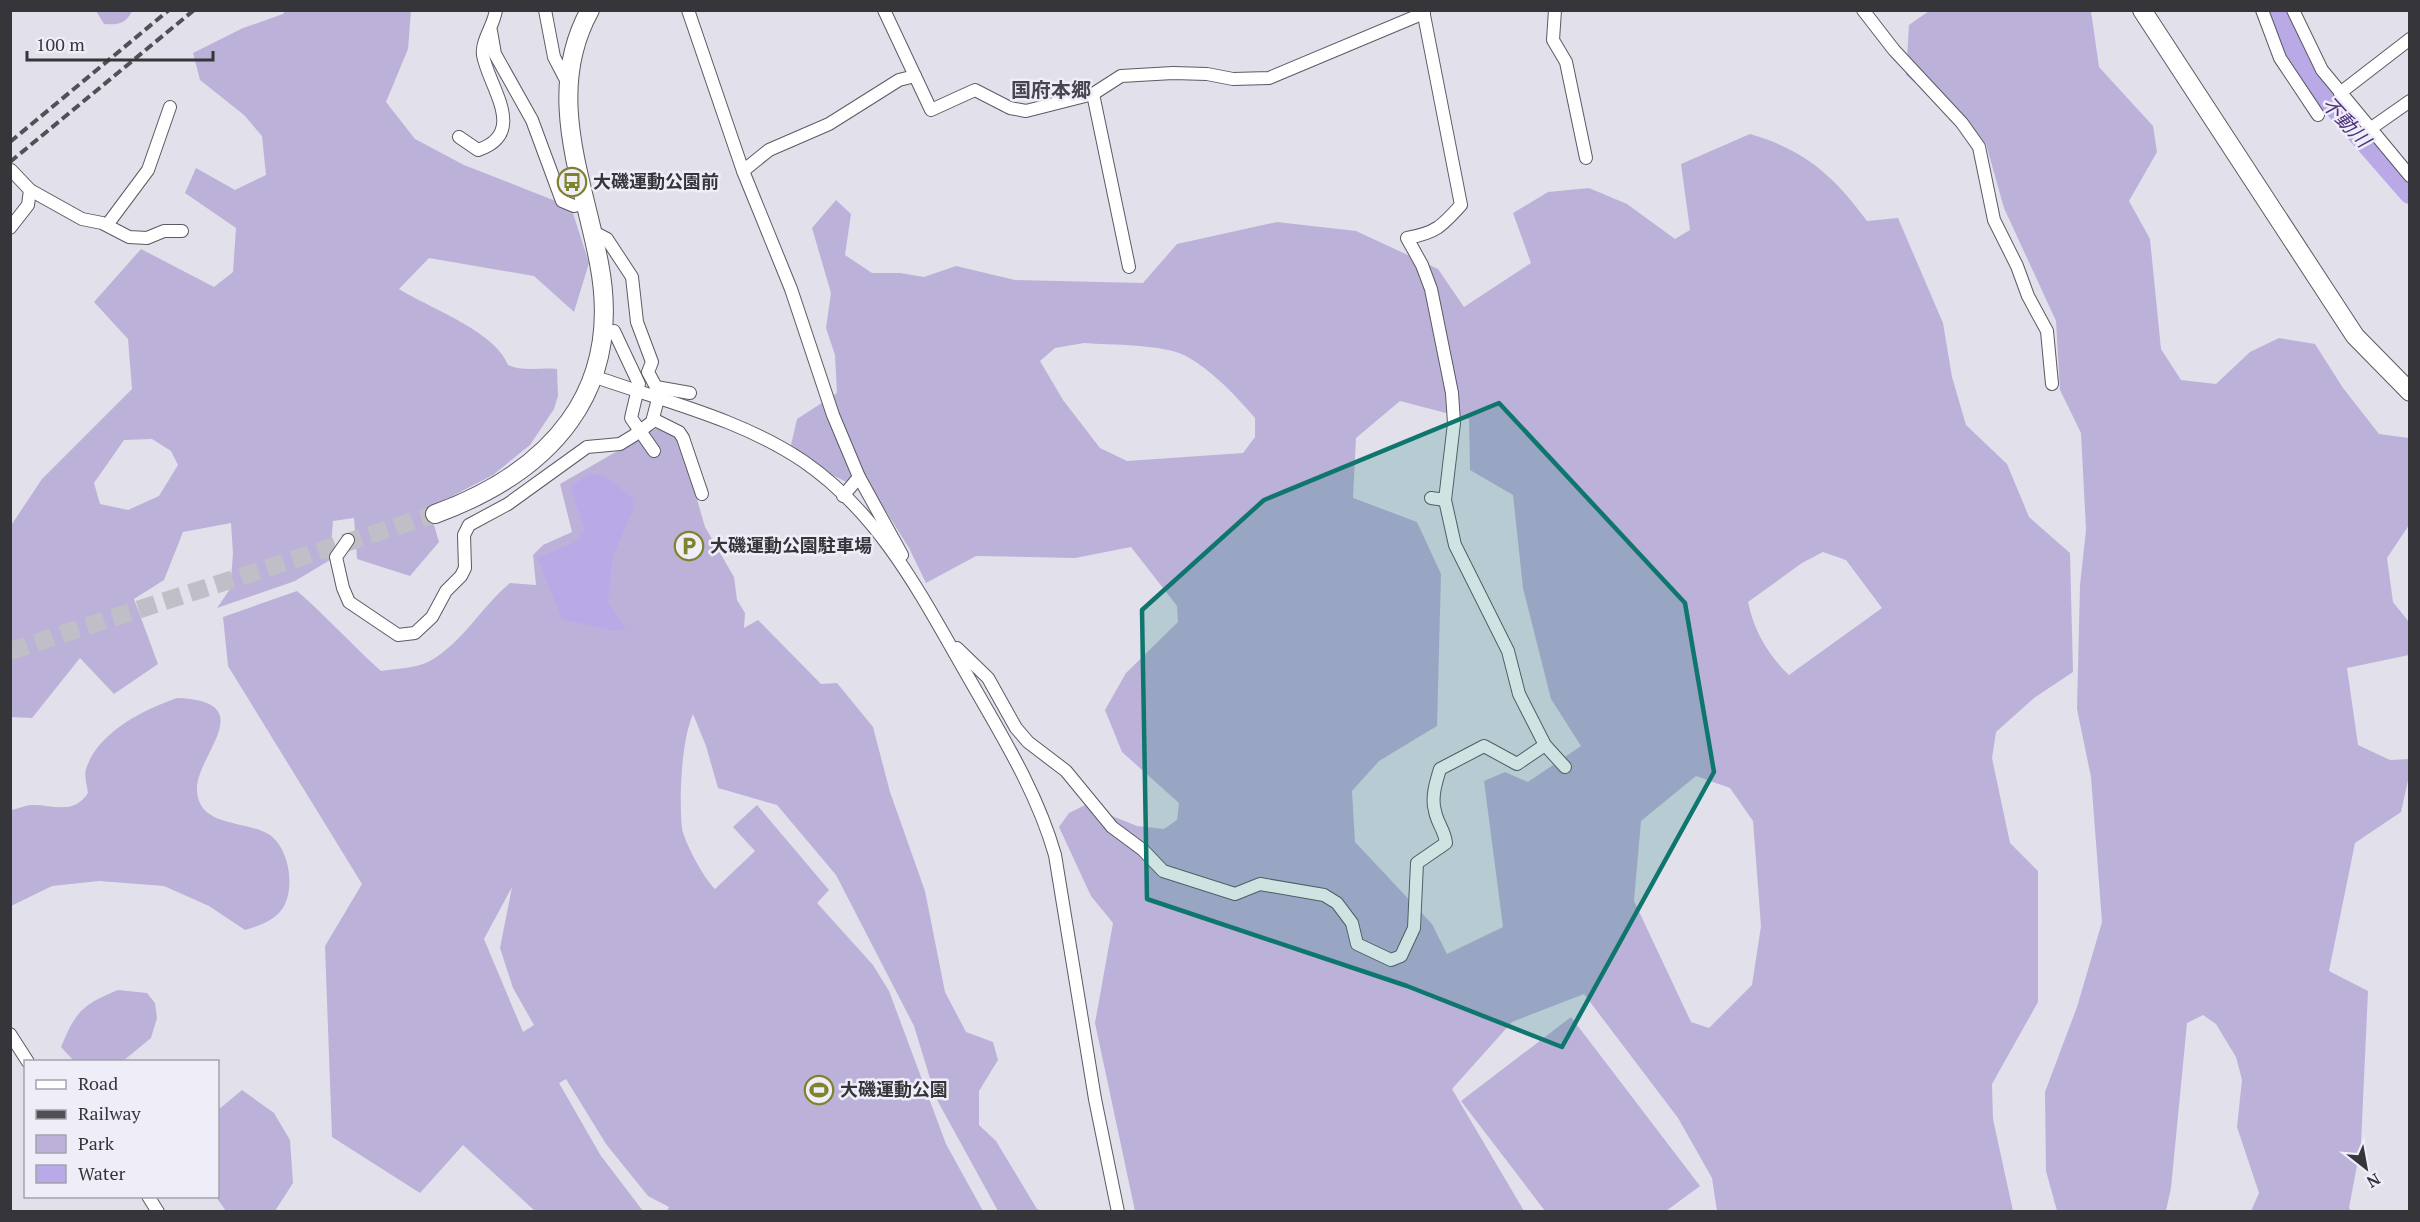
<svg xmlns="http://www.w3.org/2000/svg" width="2420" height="1222" viewBox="0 0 2420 1222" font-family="'PT Serif','Noto Sans JP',serif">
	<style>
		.green { fill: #bcb2d9; fill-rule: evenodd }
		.water { fill: #baa9e7 }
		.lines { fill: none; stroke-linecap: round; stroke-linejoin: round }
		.river { stroke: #baa9e7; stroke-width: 22 }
		.secondary-tunnel { stroke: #c0bec7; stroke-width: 18; stroke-dasharray: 18 9; stroke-linecap: butt }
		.street-casing { stroke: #5c5a63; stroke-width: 14 }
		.secondary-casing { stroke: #5c5a63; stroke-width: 20 }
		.street { stroke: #fff; stroke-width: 12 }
		.secondary { stroke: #fff; stroke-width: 18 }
		.rail { stroke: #515055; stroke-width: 4; stroke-dasharray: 9 4.5; stroke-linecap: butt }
		.marked { fill: #0f766e; fill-opacity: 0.2; stroke: #0f766e; stroke-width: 4.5; stroke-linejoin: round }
		.labels { text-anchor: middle; stroke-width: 5; stroke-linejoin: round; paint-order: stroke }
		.poi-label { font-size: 18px; font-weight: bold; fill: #363539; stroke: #efedf8; text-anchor: start }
		.neighbourhood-label { font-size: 20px; font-weight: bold; fill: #48454e; stroke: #efedf8 }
		.water-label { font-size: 20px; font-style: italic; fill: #4f347d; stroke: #efedf8 }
	</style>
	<rect width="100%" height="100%" fill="#e2e0eb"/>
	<g class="green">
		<path d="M96,11V10L132,11C126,24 117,25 104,24Z"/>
		<path d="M285,11H411L408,49L386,102L415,139L464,165L571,207L589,263L574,312L534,276L429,258L399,289C429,308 495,331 508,365C524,372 540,367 557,369L558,396L554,409L530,445L493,475L429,508L439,542L410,576L357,559L354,518L333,521L330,560L295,581L217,608L230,589L233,554L231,523L183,532L164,580L134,599L158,664L114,694L80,658L32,718L11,717L10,527L42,479L132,389L128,339L94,302L141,249L214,287L233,272L236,228L185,193L196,168L235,190L266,175L262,136L244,115L200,80L193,53L243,28L283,14ZM152,439L171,451L178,465L159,496L128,510L100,504L94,483L124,440Z"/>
		<polygon points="1929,11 2091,11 2099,67 2153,126 2157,152 2129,201 2150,239 2161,349 2181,380 2216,384 2250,352 2279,338 2315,344 2343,388 2379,434 2409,438 2409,525 2387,558 2393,602 2409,622 2409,655 2347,668 2358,745 2390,760 2410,759 2409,776 2401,812 2355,843 2329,971 2368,991 2361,1144 2349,1208 2351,1211 2251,1211 2259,1193 2237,1127 2242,1080 2236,1057 2216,1024 2203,1015 2187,1023 2171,1188 2166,1211 2057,1211 2046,1171 2045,1092 2077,1007 2102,922 2091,777 2077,709 2080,585 2086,530 2081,433 2060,390 2056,321 2004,208 1986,144 1906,75 1909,25"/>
		<path d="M1750,134C1805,150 1834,176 1867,221L1898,218L1943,323L1952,377L1966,425L2007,464L2029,517L2070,553L2073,672L2034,698L1996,732L1992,758L2010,843L2038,871V1002L1992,1084L1993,1119L2013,1211H1717L1712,1178L1678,1118L1584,994L1512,1022L1452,1089L1524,1211H1135L1095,1023L1113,923L1091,896L1059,827L1069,813L1085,805L1137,826L1164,829L1177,820L1179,803L1122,752L1105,710L1126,673L1178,622L1177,606L1131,547L1075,558L976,556L926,583L909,548L877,497L826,472L791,445L797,419L837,393L835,355L826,328L831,293L812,228L836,200L851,214L845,255L872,273H900L924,277L956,266L1015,280L1143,283L1177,244L1277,222L1356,231L1438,269L1464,307L1531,263L1513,213L1548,192L1589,188L1627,204L1675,239L1690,230L1681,164ZM1084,343C1110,345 1164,344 1186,356C1213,371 1235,395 1255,418V437L1243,453L1127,461L1100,448L1063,400L1040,361L1055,348ZM1400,401L1469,419L1470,470L1513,495L1523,588L1551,699L1581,746L1528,782L1505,772L1484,781L1503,927L1447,954L1432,924L1355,842L1352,791L1379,761L1437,726L1441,574L1417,522L1353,498L1356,438ZM1823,552L1846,560L1882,608L1789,675C1768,655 1754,631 1748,602L1802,563ZM1696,776L1730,788L1753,821L1761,926L1752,985L1709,1028L1691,1022L1634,901L1641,821Z"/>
		<path d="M661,426L678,433L705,527L734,577L737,600L745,613L744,628L758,620L821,684L837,683L873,727L890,792L925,891L945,992L966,1032L993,1042L998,1060L979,1091V1125L996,1141L1037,1209L1042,1211H998L936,1098L914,1026L836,875L777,805L718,788L706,746L693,714C681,742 679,798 682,828C684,842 705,880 715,889L755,851L733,827L757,805L829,890L817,903L873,965L889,991L946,1144L983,1211H667L669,1207L648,1196L606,1144L566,1079L559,1083L601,1156L643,1211H535L463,1145L420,1193L332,1137L325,946L362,884L228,666L223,617L297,591C327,617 352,645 381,671C396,669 415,668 428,662C462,644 481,607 510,583L536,585L533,555L543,545L572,532L560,484ZM512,887L500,948L513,988L534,1025L523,1032L484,939Z"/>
		<path d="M177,698C263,701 195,756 197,790C198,828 247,820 270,835C291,850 297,896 278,914C268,923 258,926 245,930L209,906L164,886L99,881L52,886L11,906V810C17,809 24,806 30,805C53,804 73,816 88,793C87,786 84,776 86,769C98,732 143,710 177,698Z"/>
		<path d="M118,990L147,993L155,1003L157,1018L151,1038L123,1061H74L61,1047C76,1011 82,1005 118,990Z"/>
		<polygon points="1571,1017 1700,1186 1666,1211 1545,1211 1461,1101"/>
		<polygon points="242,1090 274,1113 290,1140 293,1183 275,1211 226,1211 216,1197 218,1110"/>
	</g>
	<polygon class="water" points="590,473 605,477 632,497 634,507 613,557 608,601 626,629 614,631 562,619 537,558 580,540 578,534 585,531 570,487"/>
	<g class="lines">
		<path class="river" d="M2277,10C2288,40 2308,90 2335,107L2410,193"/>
		<polyline class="secondary-tunnel" points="10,651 435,514"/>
		<g class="street-casing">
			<g id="street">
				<polyline points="545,10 554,57 567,82"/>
				<polyline points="688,10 743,171 791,289 833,415 859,477 843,496"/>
				<polyline points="884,10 931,110 975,90 1010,108 1026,111 1093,94 1121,76 1173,73 1207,74 1233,79 1269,78 1424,13"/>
				<path d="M1423,10L1461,205C1442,226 1436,233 1407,238L1422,265L1431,289L1452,393L1454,423L1445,500L1431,498"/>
				<polyline points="1555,10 1553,40 1566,62 1586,158"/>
				<polyline points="1863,10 1894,50 1962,123 1979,147 1994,220 2017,266 2028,296 2047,331 2052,384"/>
				<polyline points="2262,10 2280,58 2318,115"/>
				<polyline points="2293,10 2322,70 2410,176"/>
				<polyline points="491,31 495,54 532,120 562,201 574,206 585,203"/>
				<polyline points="2340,93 2410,39"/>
				<polyline points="1093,94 1129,267"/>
				<polyline points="2370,129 2410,101"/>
				<path d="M459,137L478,150C529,133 488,86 483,55C481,41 494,25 496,10"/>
				<polyline points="743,171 769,150 829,124 899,80 915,76"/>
				<polyline points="30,190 82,219 102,223 129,237 147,238 164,231 182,231"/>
				<polyline points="107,225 148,170 170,107"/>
				<polyline points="10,228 28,205 30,190 11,170"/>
				<polyline points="592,231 607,239 632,277 637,322 652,362 648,372 656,387 690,393"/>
				<polyline points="614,331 639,384 631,418 654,451"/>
				<path d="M593,376C663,401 741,419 803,461C883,516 923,599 970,680C1002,736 1037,792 1055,855L1095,1099L1118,1212"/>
				<polyline points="653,419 679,432 683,438 702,494"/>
				<polyline points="859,477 902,555"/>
				<polyline points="1445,500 1455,545 1508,651 1519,694 1545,745 1565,767"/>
				<polyline points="348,540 336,557 343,588 349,602 398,635 415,633 432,617 446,591 461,576 465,568 464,535 469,525 508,504 587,447 620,444 633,436 652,422 658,399"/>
				<path d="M957,648L988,678L1016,728L1028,742L1066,771L1112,827L1143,850L1163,871L1235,894L1260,884L1324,895L1337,903L1352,923L1357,944L1391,960L1401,956L1414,928L1417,863L1446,843C1445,831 1437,823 1435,811C1431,798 1436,782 1440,769L1484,746L1517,764L1545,745"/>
				<polyline points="10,1034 28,1062"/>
				<polyline points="148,1196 158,1212"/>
			</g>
		</g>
		<g class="secondary-casing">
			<g id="secondary">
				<polyline points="2142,10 2355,336 2410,392"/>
				<path d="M435,514C550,472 624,392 599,263C583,178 544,93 590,10"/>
			</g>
		</g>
		<use href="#street" class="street"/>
		<use href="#secondary" class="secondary"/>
		<g class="rail">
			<polyline points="10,142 169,10"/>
			<polyline points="10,162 194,10"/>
		</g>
	</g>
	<path class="marked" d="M1499,403L1685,603L1714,772L1562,1047L1407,986L1147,899L1142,610L1264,500Z"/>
	<defs>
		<g id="bus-ring" transform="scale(1.5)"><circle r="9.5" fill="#efedf8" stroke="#7f832e" stroke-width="1.5"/><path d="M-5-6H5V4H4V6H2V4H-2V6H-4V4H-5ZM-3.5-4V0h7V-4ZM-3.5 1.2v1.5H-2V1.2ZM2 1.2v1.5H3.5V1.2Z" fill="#7f832e"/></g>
		<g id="parking-ring" transform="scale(1.5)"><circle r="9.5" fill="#efedf8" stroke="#7f832e" stroke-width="1.5"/><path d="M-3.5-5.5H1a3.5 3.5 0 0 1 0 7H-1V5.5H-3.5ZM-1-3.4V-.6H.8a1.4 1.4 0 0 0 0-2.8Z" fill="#7f832e"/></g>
		<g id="stadium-ring" transform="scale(1.5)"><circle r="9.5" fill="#efedf8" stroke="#7f832e" stroke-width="1.5"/><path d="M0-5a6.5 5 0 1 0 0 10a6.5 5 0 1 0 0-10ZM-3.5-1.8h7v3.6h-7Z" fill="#7f832e"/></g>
	</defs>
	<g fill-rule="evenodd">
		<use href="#bus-ring" x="572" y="182"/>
		<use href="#parking-ring" x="689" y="546"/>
		<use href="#stadium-ring" x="819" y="1090"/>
	</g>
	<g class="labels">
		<g class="poi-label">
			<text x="593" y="188">大磯運動公園前</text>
			<text x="710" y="552">大磯運動公園駐車場</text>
			<text x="840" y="1096">大磯運動公園</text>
		</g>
		<g class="neighbourhood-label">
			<text x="1051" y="97">国府本郷</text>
		</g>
		<g class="water-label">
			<text transform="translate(2346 122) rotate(47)" y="7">不動川</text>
		</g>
	</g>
	<rect width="2420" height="1222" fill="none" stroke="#363539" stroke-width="24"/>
	<rect x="24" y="1060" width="195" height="138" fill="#efedf8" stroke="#a5a3ac" stroke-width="1.5"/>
	<rect x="36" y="1080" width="30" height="9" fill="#ffffff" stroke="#a5a3ac" stroke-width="1.5"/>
	<text x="78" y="1090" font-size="18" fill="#363539">Road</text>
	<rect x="36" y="1110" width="30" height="9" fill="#515055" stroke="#a5a3ac" stroke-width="1.5"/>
	<text x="78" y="1120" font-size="18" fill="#363539">Railway</text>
	<rect x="36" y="1135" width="30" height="18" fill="#bcb2d9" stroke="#a5a3ac" stroke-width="1.5"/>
	<text x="78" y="1150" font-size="18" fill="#363539">Park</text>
	<rect x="36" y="1165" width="30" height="18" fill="#baa9e7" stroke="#a5a3ac" stroke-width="1.5"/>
	<text x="78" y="1180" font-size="18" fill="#363539">Water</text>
	<g transform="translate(2366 1168) rotate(149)" stroke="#efedf8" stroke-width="4.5" paint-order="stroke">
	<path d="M0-4.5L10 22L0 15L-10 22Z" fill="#363539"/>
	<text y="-9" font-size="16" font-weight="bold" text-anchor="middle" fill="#363539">N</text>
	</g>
	<path d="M27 51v9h186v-9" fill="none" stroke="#363539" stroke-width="3"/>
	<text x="36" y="51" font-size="18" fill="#363539" stroke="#efedf8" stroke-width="4.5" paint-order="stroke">100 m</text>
</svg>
